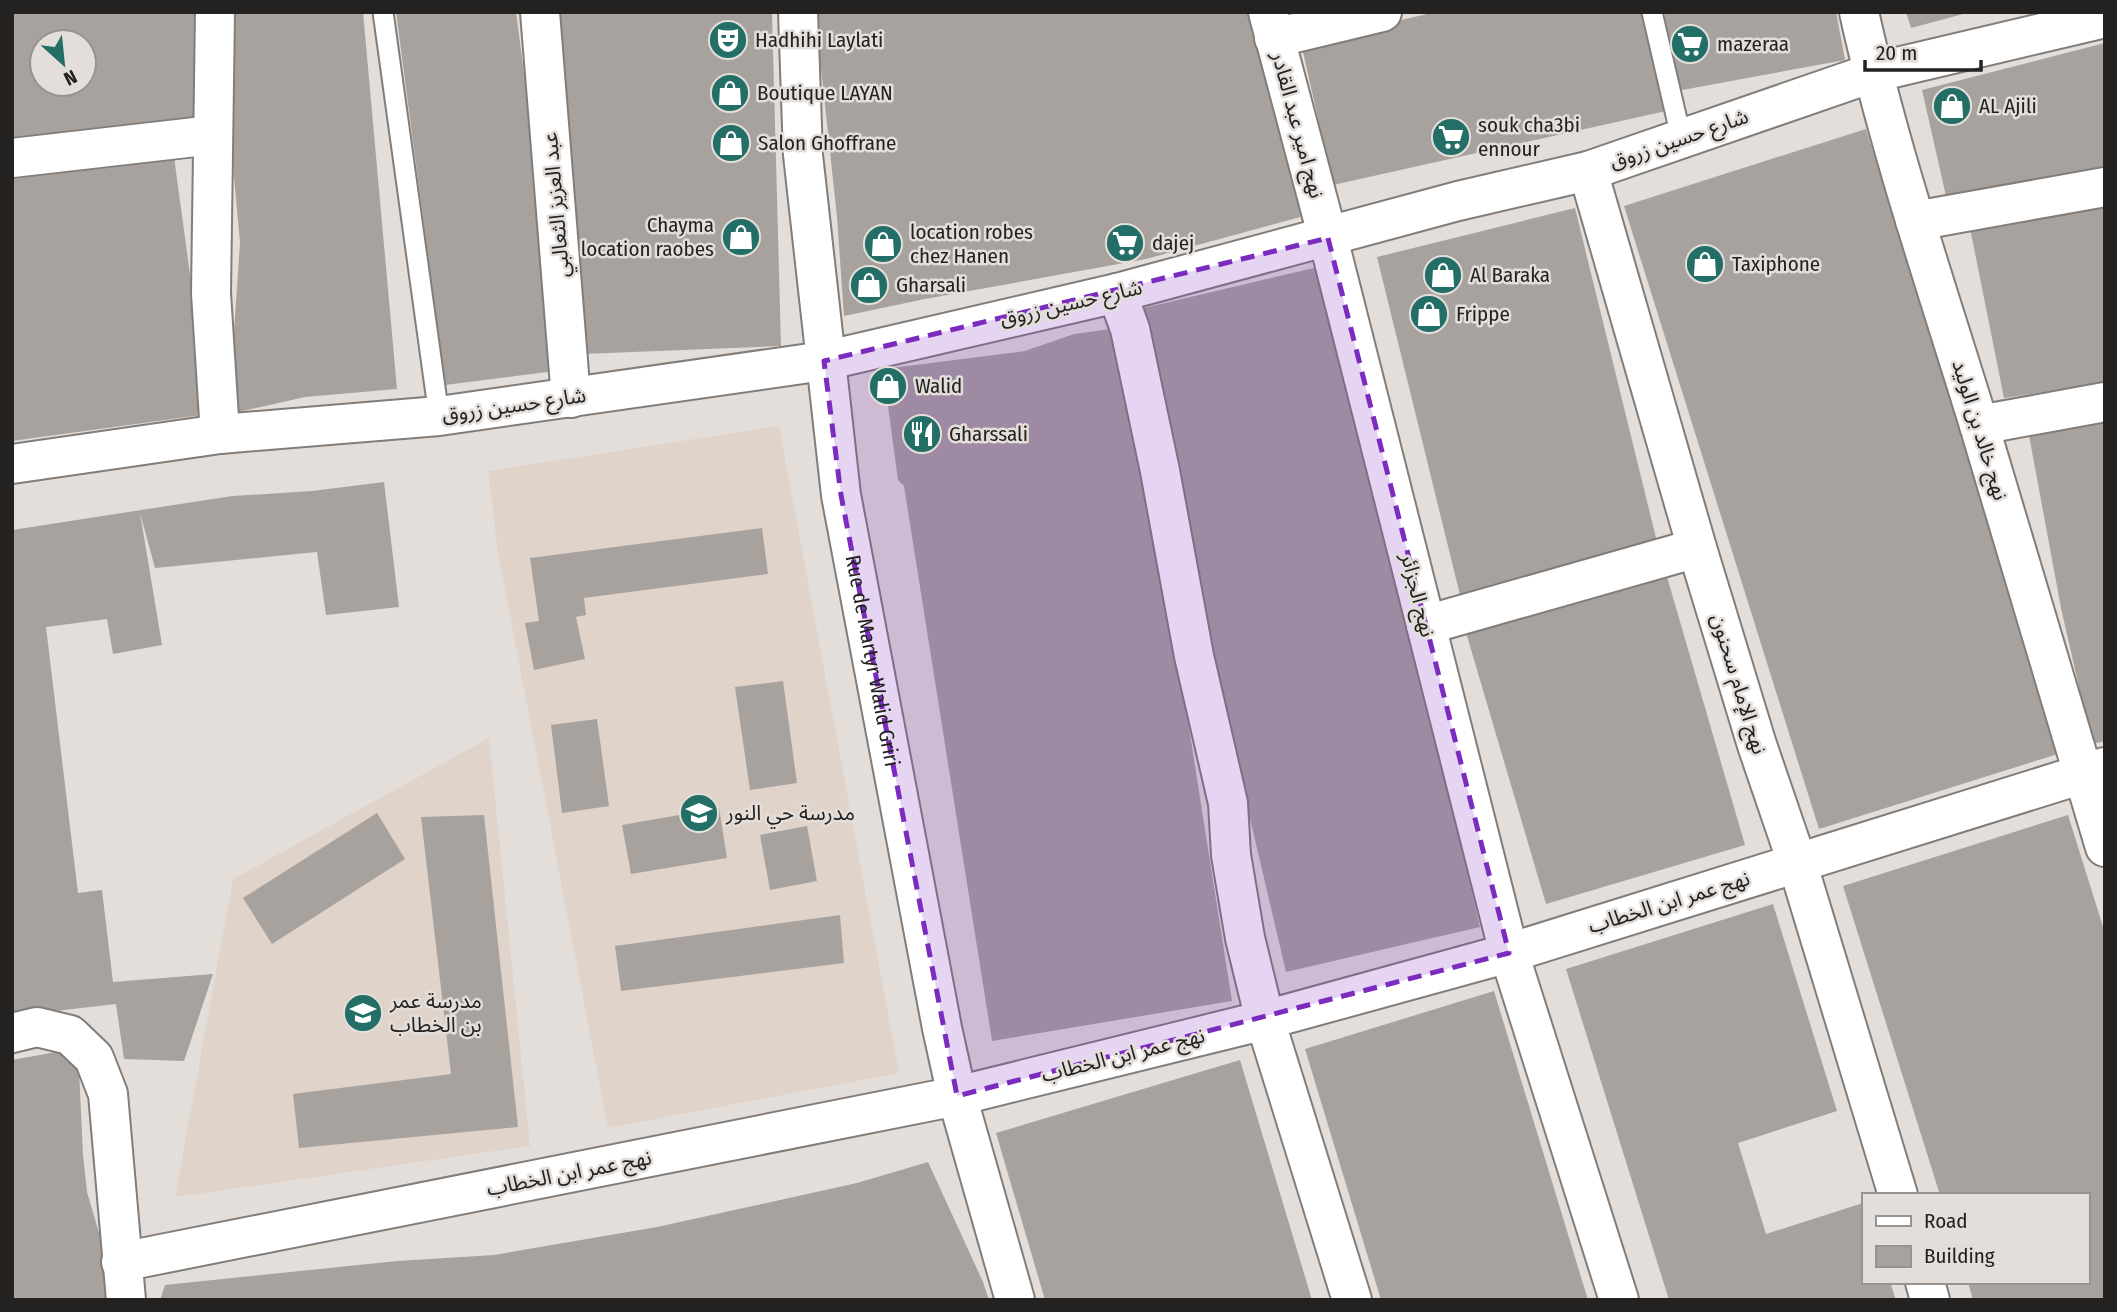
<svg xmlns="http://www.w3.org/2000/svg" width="2117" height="1312" viewBox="0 0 2117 1312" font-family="'Fira Sans Condensed','Noto Sans Arabic',sans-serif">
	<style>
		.built { fill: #e0d3ca }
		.building { fill: #a8a29e; fill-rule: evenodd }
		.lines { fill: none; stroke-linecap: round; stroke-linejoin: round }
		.lane-casing { stroke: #827d79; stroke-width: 23 }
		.street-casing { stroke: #827d79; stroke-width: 42 }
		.secondary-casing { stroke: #827d79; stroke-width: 42 }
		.lane { stroke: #fff; stroke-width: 19 }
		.street { stroke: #fff; stroke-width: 38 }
		.secondary { stroke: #fff; stroke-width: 38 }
		.marked { fill: #7b2cbf; fill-opacity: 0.2; stroke: #7b2cbf; stroke-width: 5; stroke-dasharray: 14 9; stroke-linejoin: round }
		.labels { text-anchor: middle; stroke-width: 5; stroke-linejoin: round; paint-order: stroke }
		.poi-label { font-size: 21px; fill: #242221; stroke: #e4deda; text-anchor: start }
		.street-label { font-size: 21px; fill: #242221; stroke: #e4deda }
	</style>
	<rect width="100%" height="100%" fill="#e4deda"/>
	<g class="built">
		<polygon points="779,426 899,1073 608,1128 498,553 488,471"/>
		<polygon points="489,738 530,1146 175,1197 233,879"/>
	</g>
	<g class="building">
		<path d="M12,12H199L208,121L12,140ZM42,42H84V84H42Z"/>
		<polygon points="233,12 363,12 397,389 305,397 238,412 233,346 240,243 225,77"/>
		<polygon points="396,12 516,12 563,370 445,385"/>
		<polygon points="556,12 772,12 781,346 583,354"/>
		<polygon points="815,12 1248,12 1304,216 1146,259 925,299 844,316 837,217"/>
		<polygon points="1436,12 1644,12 1666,111 1333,185 1301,43"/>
		<polygon points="1664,12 1836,12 1845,60 1677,91"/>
		<polygon points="1906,12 1966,12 1967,13 1911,28"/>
		<polygon points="2105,43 2105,176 1948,205 1922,90"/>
		<polygon points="1866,129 2061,753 1819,829 1624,206"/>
		<polygon points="174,157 209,414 12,441 12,179"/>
		<polygon points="2105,200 2105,383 2004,398 1969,223"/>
		<polygon points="1575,208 1658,546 1460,595 1377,257"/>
		<polygon points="1326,265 1480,927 1286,972 1131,311"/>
		<polygon points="1126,327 1232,1001 992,1041 904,486 898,480 883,369 1025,351 1074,334"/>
		<polygon points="2105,416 2105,741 2092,744 2061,608 2028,430"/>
		<polygon points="384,482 399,607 326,615 317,552 155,568 140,513 162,645 113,654 107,619 46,627 78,893 102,890 113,982 213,974 184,1061 124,1059 116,1004 12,1016 12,530 232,496 312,491"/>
		<polygon points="762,528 768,574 584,598 586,615 576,617 585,659 534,670 525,623 539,621 530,558"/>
		<polygon points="1665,570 1745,845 1546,904 1465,629"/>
		<polygon points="783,681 797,783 750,790 735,687"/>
		<polygon points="597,719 609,806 562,813 551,725"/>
		<polygon points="719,808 727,858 631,874 622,825"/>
		<polygon points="377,813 405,859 272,944 243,898"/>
		<polygon points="484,815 518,1127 299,1148 293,1094 451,1074 421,817"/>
		<polygon points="2068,815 2105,933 2105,1300 1973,1300 1968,1282 2087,1282 2087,1195 1940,1195 1843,886"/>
		<polygon points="807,826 817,881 770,890 760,835"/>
		<polygon points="1773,904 1837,1111 1738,1143 1766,1234 1863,1203 1863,1282 1890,1282 1896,1300 1669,1300 1566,969"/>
		<polygon points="840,915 844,963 621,991 615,946"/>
		<polygon points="1494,991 1588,1300 1381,1300 1305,1049"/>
		<polygon points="78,1048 83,1155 87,1192 107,1260 111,1300 12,1300 12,1060"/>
		<polygon points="1240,1060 1312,1300 1045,1300 996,1133"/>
		<polygon points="928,1162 983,1282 989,1300 160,1300 165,1285 397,1261 494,1255 657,1227 857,1183"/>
	</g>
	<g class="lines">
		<g class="lane-casing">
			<g id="lane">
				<polyline points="383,12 439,416"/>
				<polyline points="1652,12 1681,137"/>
			</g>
		</g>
		<g class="street-casing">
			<g id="street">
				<polyline points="215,12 211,293 220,434"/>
				<polyline points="540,12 571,398"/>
				<polyline points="1268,12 1328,238 1509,953 1619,1300"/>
				<path d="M1859,12C1890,152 1937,288 1979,425C2022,565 2062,707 2105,847"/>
				<polyline points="1274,38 1382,12"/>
				<polyline points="12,158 213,135"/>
				<polyline points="1588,171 1697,548 1757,745 1797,862 1898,1195"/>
				<polyline points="1915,221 2105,187"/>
				<polyline points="1117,293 1130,329 1160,471 1194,656 1228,803 1231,855 1245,938 1265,1020 1352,1300"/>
				<polyline points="1979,425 2105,402"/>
				<polyline points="1426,625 1697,548"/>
				<polyline points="12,1033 37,1027 70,1035 94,1058 108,1094 126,1300"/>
				<polyline points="121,1262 957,1096 1265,1020 1509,953 2105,767"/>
				<polyline points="1925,1282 1930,1300"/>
			</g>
		</g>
		<g class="secondary-casing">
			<g id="secondary">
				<path id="s1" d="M798,12L803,155L841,495L942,1028L957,1096L1015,1300"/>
				<polyline points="12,464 220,434 439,416 824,361 1117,293 1458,201 1588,171 1872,73 2105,18"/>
			</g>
		</g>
		<use href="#lane" class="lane"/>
		<use href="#street" class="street"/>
		<use href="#secondary" class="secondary"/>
	</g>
	<path class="marked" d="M1328,238L1509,953L957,1096L841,495L824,361Z"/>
	<defs>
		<g id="theatre-disc" transform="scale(2.0125)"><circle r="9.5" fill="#246e68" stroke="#e4deda"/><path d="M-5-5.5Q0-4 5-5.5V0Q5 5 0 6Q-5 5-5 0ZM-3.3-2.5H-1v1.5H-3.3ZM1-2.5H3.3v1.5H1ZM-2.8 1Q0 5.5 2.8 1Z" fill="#fff"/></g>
		<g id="supermarket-disc" transform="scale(2.0125)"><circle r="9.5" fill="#246e68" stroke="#e4deda"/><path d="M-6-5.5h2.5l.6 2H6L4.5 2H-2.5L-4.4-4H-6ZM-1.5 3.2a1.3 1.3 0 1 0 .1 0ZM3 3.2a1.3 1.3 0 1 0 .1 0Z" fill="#fff"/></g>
		<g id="shop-disc" transform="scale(2.0125)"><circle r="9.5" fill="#246e68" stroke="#e4deda"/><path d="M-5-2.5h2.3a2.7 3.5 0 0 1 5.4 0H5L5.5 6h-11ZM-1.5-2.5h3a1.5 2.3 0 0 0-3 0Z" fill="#fff"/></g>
		<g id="restaurant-disc" transform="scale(2.0125)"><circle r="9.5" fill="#246e68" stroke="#e4deda"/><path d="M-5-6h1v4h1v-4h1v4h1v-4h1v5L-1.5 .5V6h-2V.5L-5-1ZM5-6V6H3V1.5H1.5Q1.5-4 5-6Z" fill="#fff"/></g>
		<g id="school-disc" transform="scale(2.0125)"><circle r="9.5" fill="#246e68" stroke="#e4deda"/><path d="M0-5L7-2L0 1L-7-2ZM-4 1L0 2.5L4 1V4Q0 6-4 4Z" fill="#fff"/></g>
	</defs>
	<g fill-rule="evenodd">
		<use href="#theatre-disc" x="728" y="40"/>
		<use href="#supermarket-disc" x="1690" y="44"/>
		<use href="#shop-disc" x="730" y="93"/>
		<use href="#shop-disc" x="1952" y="106"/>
		<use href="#supermarket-disc" x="1451" y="137"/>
		<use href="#shop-disc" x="731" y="143"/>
		<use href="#shop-disc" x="741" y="237"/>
		<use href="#supermarket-disc" x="1125" y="243"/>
		<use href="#shop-disc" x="883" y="244"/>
		<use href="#shop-disc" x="1705" y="264"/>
		<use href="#shop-disc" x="1443" y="275"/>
		<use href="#shop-disc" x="869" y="285"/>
		<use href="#shop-disc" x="1429" y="314"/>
		<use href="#shop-disc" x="888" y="386"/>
		<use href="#restaurant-disc" x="922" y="434"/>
		<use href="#school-disc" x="699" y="813"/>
		<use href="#school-disc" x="363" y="1013"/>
	</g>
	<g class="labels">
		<g class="poi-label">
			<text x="755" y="47">Hadhihi Laylati</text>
			<text x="1717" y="51">mazeraa</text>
			<text x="757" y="100">Boutique LAYAN</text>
			<text x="1979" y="113">AL Ajili</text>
			<text x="1478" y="132">souk cha3bi<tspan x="1478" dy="24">ennour</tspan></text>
			<text x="758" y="150">Salon Ghoffrane</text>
			<text x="714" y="232" text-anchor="end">Chayma<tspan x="714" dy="24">location raobes</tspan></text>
			<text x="910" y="239">location robes<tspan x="910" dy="24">chez Hanen</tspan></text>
			<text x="1152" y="250">dajej</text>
			<text x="1732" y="271">Taxiphone</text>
			<text x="1470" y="282">Al Baraka</text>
			<text x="896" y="292">Gharsali</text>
			<text x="1456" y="321">Frippe</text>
			<text x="915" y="393">Walid</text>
			<text x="949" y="441">Gharssali</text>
			<text x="726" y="820">مدرسة حي النور</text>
			<text x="390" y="1008">مدرسة عمر<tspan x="390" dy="24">بن الخطاب</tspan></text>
		</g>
		<g class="street-label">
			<text transform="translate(1298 125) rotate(75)" y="7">نهج امير عبد القادر</text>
			<text transform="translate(1679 139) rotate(-19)" y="7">شارع حسين زروق</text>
			<text transform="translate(556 205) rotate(-95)" y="7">عبد العزيز الثعالبي</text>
			<text transform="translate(1071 303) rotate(-13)" y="7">شارع حسين زروق</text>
			<text transform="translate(514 405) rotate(-8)" y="7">شارع حسين زروق</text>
			<text transform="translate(1980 430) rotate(73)" y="7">نهج خالد بن الوليد</text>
			<text transform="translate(1418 595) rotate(76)" y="7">نهج الجزائر</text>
			<text dy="7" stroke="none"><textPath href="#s1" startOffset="654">Rue de Martyr Walid Griri</textPath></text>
			<text transform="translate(1739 684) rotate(73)" y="7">نهج الإمام سحنون</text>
			<text transform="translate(1669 902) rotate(-17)" y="7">نهج عمر ابن الخطاب</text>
			<text transform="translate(1123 1055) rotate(-14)" y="7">نهج عمر ابن الخطاب</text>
			<text transform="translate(569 1173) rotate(-11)" y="7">نهج عمر ابن الخطاب</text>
		</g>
	</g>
	<rect width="2117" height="1312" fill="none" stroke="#242221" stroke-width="28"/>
	<rect x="1862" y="1193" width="228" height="91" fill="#e4deda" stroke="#979390" stroke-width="2"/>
	<rect x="1876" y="1216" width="35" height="10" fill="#ffffff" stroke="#979390" stroke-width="2"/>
	<text x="1924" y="1228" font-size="21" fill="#242221">Road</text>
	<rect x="1876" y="1246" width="35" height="21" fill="#a8a29e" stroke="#979390" stroke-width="2"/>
	<text x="1924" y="1263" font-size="21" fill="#242221">Building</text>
	<g transform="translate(63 63) rotate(153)"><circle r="33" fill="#e4deda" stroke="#979390" stroke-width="2"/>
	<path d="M0-5L12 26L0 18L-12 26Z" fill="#246e68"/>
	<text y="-10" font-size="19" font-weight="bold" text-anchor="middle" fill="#242221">N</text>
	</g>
	<path d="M1865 60v10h116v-10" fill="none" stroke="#242221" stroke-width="3.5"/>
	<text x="1876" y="60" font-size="21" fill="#242221" stroke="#e4deda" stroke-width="5" paint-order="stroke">20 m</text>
</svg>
